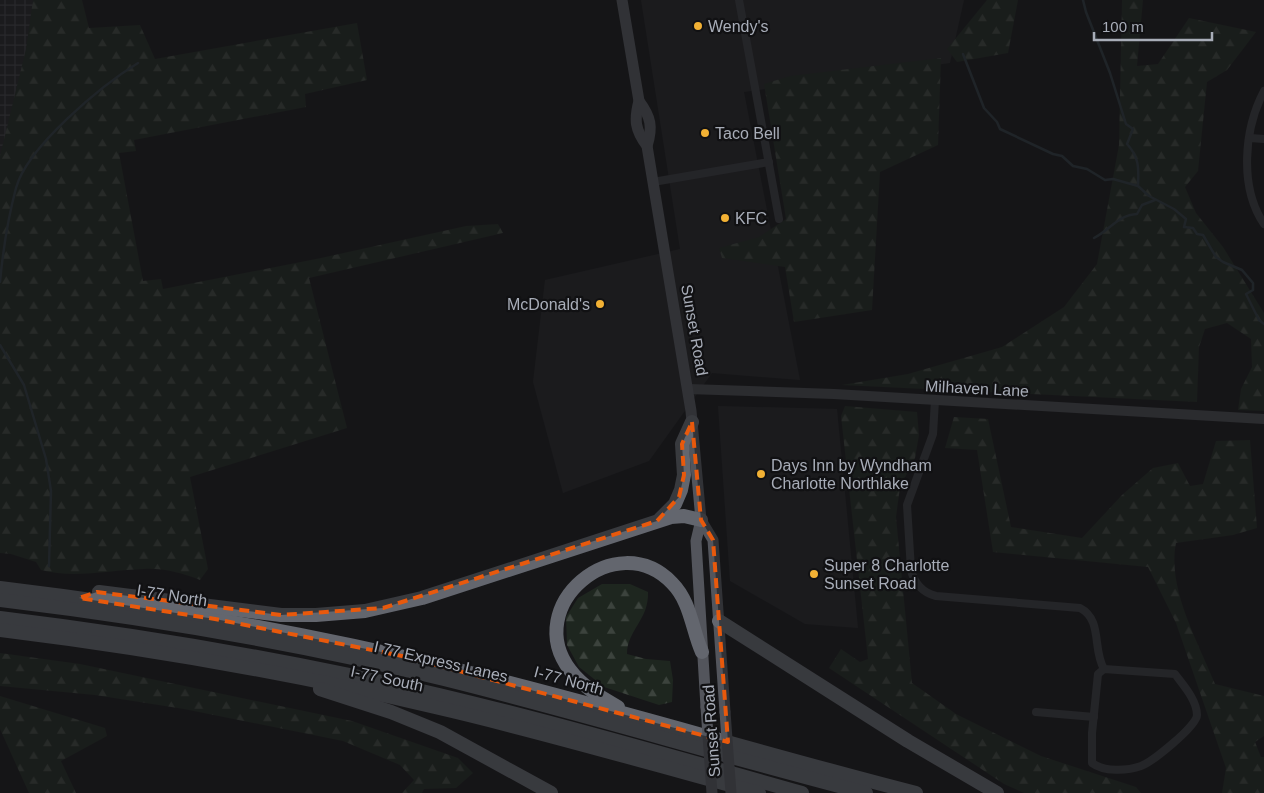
<svg xmlns="http://www.w3.org/2000/svg" width="1264" height="793" viewBox="0 0 1264 793" font-family="Arial,sans-serif">
	<style>
		.built { fill: #222225 }
		.industrial { fill: url(#industrial-grid) }
		.forest { fill: url(#forest-firs) }
		.lines { fill: none; stroke-linecap: round; stroke-linejoin: round }
		.stream { stroke: #2c353c; stroke-width: 2.5 }
		.street { stroke: #37383d; stroke-width: 8 }
		.secondary { stroke: #45474d; stroke-width: 10 }
		.primary { stroke: #53555c; stroke-width: 11 }
		.highway { stroke: #63666e; stroke-width: 14 }
		.primary-bridge { stroke: #53555c; stroke-width: 11 }
		.marked { fill: none; stroke: #e8590c; stroke-width: 4; stroke-dasharray: 10 6; stroke-linejoin: round }
		.poi-dot { fill: #f2b134; stroke: #111113; stroke-width: 2 }
		.labels { text-anchor: middle; stroke-width: 4.5; stroke-linejoin: round; paint-order: stroke }
		.poi-label { font-size: 16px; fill: #a8adb8; stroke: #111113; text-anchor: start }
		.street-label { font-size: 16px; fill: #a8adb8; stroke: #111113 }
	</style>
	<defs>
		<pattern id="industrial-grid" width="8" height="8" patternUnits="userSpaceOnUse" patternTransform="scale(1.25)"><rect width="8" height="8" fill="#222225"/><path d="M0 4h8M4 0v8" fill="none" stroke="#3f3f43"/></pattern>
		<pattern id="forest-firs" width="22" height="20" patternUnits="userSpaceOnUse" patternTransform="scale(1.25)"><rect width="22" height="20" fill="#1e261f"/><path d="M5 1l3.5 6h-7zM16 11l3.5 6h-7z" fill="#3c433d"/></pattern>
	</defs>
	<rect width="100%" height="100%" fill="#161618"/>
	<g class="built">
		<polygon points="641,0 964,0 950,63 744,92 800,380 712,373 649,461 563,493 533,382 545,280 680,249"/>
		<polygon points="718,406 837,409 858,628 805,624 730,581"/>
	</g>
	<polygon class="industrial" points="0,0 39,0 0,174"/>
	<g class="forest">
		<path d="M33,0H82L89,28L140,25L155,59L357,23L367,80L305,94L306,107L134,140L136,151L119,153L143,281L161,279L163,289L321,258L466,226L498,224L503,233L309,278L347,428L190,477L208,569L200,580C182,573 163,568 144,569C109,570 74,579 41,570L36,562L11,554L0,553V156L26,49Z"/>
		<polygon points="987,0 1018,0 1008,53 957,62 947,49"/>
		<polygon points="1122,0 1143,0 1137,66 1158,64 1189,18 1256,32 1227,70 1207,82 1198,171 1185,187 1196,213 1223,247 1264,313 1264,411 1238,410 1241,389 1252,367 1251,339 1227,323 1205,329 1199,347 1197,402 842,385 908,374 1002,347 1064,307 1097,264 1119,145"/>
		<polygon points="941,58 938,145 880,172 872,310 794,322 785,267 722,258 719,248 759,237 786,219 764,84 790,76"/>
		<polygon points="845,406 917,412 919,435 915,458 900,487 896,517 912,683 956,714 1041,756 1136,787 1141,793 1024,793 1004,784 829,668 841,649 860,662 868,659 841,416"/>
		<path d="M954,417L988,419L1011,527L1082,538L1122,495L1153,468L1178,463L1190,486L1203,484L1216,441L1250,440L1257,528L1233,535L1176,543C1167,589 1198,641 1215,684L1264,696V736L1255,742L1261,757H1264V793H1222L1226,768L1176,623L1148,567L993,552L977,450L945,448Z"/>
		<path d="M602,584H630L648,592C649,620 627,630 627,654L646,659L670,661L673,680L672,702L659,705L604,687L579,667L567,645L566,617L578,598Z"/>
		<polygon points="0,653 80,664 352,721 458,758 473,773 456,788 424,789 422,793 402,793 414,780 400,765 343,741 184,709 95,695 0,686"/>
		<polygon points="0,696 105,728 107,736 61,761 76,793 29,793 0,729"/>
	</g>
	<g class="lines">
		<g class="stream">
			<path d="M1083,0L1086,12L1110,73L1126,124L1133,129L1127,144C1139,157 1139,168 1138,185"/>
			<polyline points="963,54 984,108 997,122 1000,129 1053,154 1062,156 1073,166 1087,169 1105,180 1113,179 1138,186 1149,196 1174,209 1186,219 1184,227 1193,228 1197,234 1203,235 1216,257 1223,262 1242,270 1253,283 1253,290 1246,294 1259,320 1264,324"/>
			<path d="M1094,238C1111,229 1118,215 1137,214L1142,205L1155,200"/>
			<path d="M0,282C3,250 8,218 16,188C27,147 102,85 138,63"/>
			<polyline points="0,345 24,385 46,459 51,491 49,566"/>
		</g>
		<g class="street">
			<polyline points="739,0 779,219"/>
			<path d="M1264,91C1244,129 1239,187 1264,224"/>
			<polyline points="1250,138 1264,139"/>
			<polyline points="653,182 769,162"/>
			<path d="M935,400L933,434L907,505L911,570C914,583 923,593 936,596L1080,608C1103,620 1092,649 1104,669L1175,674C1183,685 1197,700 1197,715C1197,726 1152,762 1141,766C1127,771 1104,772 1092,763V733L1098,674L1104,669"/>
			<polyline points="1036,712 1094,717"/>
		</g>
		<polyline class="secondary" points="688,389 834,394 1264,419"/>
		<g class="primary">
			<path d="M622,0L639,101C634,120 635,130 647,146L691,411L701,520L696,541L706,707"/>
			<path d="M639,101C651,117 653,127 647,146"/>
			<polyline points="701,520 713,540 725,712"/>
		</g>
		<g class="highway">
			<polyline points="660,519 675,504 681,490 684,475 682,444 692,422"/>
			<path d="M0,588C150,606 299,631 446,667C604,705 759,753 916,793"/>
			<polyline points="99,592 281,615 316,615 365,611 422,598 671,517 684,516 701,520"/>
			<path d="M0,600C149,618 298,643 444,679C585,714 725,757 866,793"/>
			<path d="M0,618C148,636 294,661 439,695C561,724 681,759 802,793"/>
			<polyline points="719,621 908,741 997,793"/>
			<path d="M0,630C146,648 291,673 435,707C544,732 651,764 759,793"/>
			<polyline points="320,689 391,712 440,732 551,793"/>
			<path d="M618,707C600,697 582,686 570,670C521,606 616,525 672,583C691,602 692,630 702,652"/>
		</g>
		<g class="primary-bridge">
			<polyline points="706,707 712,793"/>
			<polyline points="725,712 731,793"/>
		</g>
	</g>
	<path d="M0 0H1264V793H0ZM692,422L701,520L713,540L728,742L402,656L215,619L79,598L97,592L281,615L383,608L657,521L679,497L684,475L682,444Z" fill="#161618" fill-opacity=".55" fill-rule="evenodd"/>
	<path class="marked" d="M692,422L701,520L713,540L728,742L402,656L215,619L79,598L97,592L281,615L383,608L657,521L679,497L684,475L682,444Z"/>
	<g class="poi-dot">
		<circle cx="698" cy="26" r="5"/>
		<circle cx="705" cy="133" r="5"/>
		<circle cx="725" cy="218" r="5"/>
		<circle cx="600" cy="304" r="5"/>
		<circle cx="761" cy="474" r="5"/>
		<circle cx="814" cy="574" r="5"/>
	</g>
	<g class="labels">
		<g class="poi-label">
			<text x="708" y="32">Wendy's</text>
			<text x="715" y="139">Taco Bell</text>
			<text x="735" y="224">KFC</text>
			<text x="590" y="310" text-anchor="end">McDonald's</text>
			<text x="771" y="471">Days Inn by Wyndham<tspan x="771" dy="18">Charlotte Northlake</tspan></text>
			<text x="824" y="571">Super 8 Charlotte<tspan x="824" dy="18">Sunset Road</tspan></text>
		</g>
		<g class="street-label">
			<text transform="translate(695 330) rotate(80)" y="6">Sunset Road</text>
			<text transform="translate(977 388) rotate(3)" y="6">Milhaven Lane</text>
			<text transform="translate(172 595) rotate(9)" y="6">I-77 North</text>
			<text transform="translate(441 661) rotate(13)" y="6">I 77 Express Lanes</text>
			<text transform="translate(387 678) rotate(12)" y="6">I-77 South</text>
			<text transform="translate(569 680) rotate(15)" y="6">I-77 North</text>
			<text transform="translate(711 731) rotate(-94)" y="6">Sunset Road</text>
		</g>
	</g>
	<path d="M1094 32v8h118v-8" fill="none" stroke="#a8adb8" stroke-width="2.5"/>
	<text x="1102" y="32" font-size="15" fill="#a8adb8" stroke="#111113" stroke-width="4" paint-order="stroke">100 m</text>
</svg>
